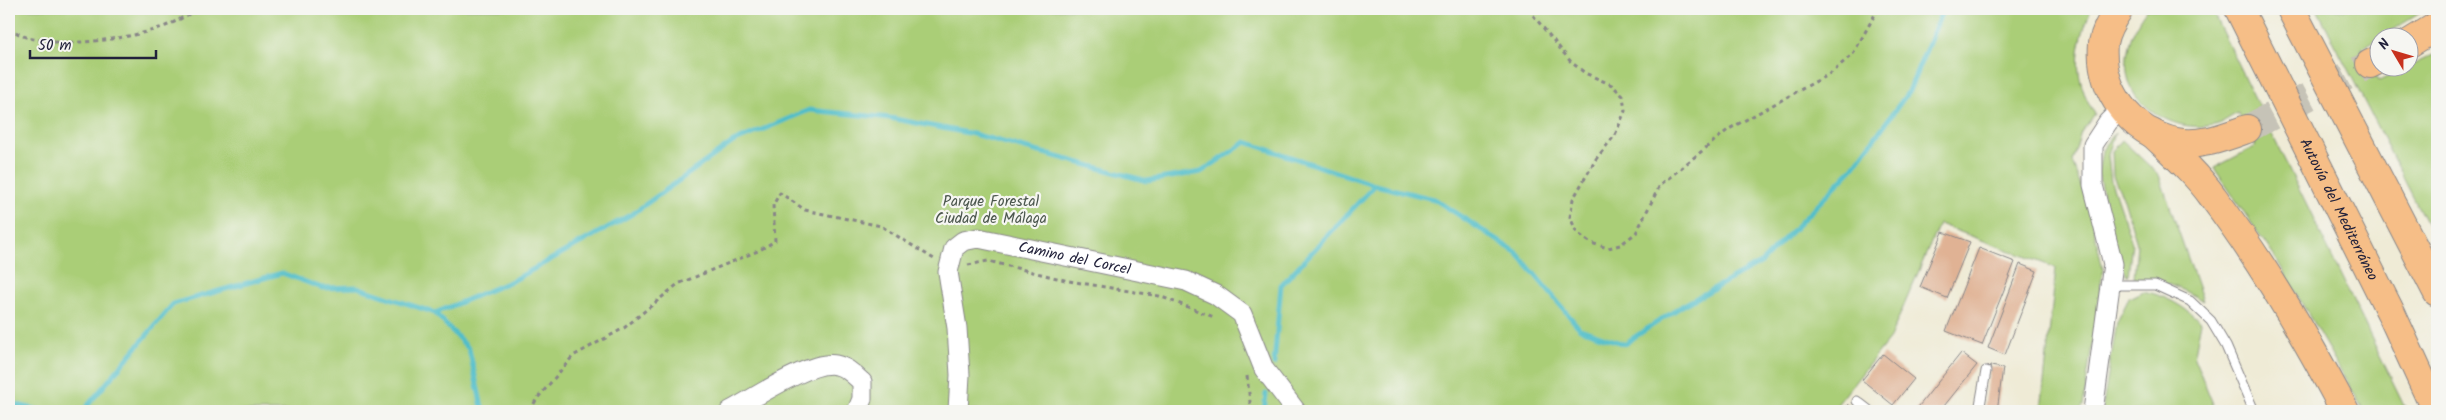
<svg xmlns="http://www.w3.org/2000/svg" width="2446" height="420" viewBox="0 0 2446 420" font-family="Kalam,sans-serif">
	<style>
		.green { fill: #aace77; stroke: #667859 }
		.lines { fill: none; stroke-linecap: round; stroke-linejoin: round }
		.stream { stroke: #51bec9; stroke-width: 5 }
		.building { fill: #e0b294 }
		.primary-tunnel { stroke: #c6c3b7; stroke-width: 28; stroke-dasharray: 28 14; stroke-linecap: butt }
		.lane-casing { stroke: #888688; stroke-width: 11 }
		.street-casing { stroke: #888688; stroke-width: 21 }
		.primary-casing { stroke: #888688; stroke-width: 30 }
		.highway-casing { stroke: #888688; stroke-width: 30 }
		.path { stroke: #888688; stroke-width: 3; stroke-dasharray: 4 4; stroke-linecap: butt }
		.lane { stroke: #fff; stroke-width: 9 }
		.street { stroke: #fff; stroke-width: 19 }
		.primary { stroke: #f6be87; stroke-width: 28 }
		.highway { stroke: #f6be87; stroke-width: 28 }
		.labels { text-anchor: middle; stroke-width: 4.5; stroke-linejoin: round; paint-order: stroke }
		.park-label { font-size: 15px; fill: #4b564d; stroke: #f6f6f2 }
		.street-label { font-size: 15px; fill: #22223b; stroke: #f6f6f2 }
	</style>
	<rect width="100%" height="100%" fill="#f6f6f2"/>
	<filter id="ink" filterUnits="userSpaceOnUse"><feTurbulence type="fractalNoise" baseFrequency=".02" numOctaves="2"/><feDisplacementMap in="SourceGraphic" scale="10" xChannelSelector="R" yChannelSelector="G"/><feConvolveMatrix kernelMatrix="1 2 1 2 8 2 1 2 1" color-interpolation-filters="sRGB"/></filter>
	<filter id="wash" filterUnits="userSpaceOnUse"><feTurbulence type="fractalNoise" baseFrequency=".0096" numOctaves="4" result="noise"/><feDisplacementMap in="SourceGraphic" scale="20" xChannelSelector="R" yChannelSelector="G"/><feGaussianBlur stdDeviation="1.12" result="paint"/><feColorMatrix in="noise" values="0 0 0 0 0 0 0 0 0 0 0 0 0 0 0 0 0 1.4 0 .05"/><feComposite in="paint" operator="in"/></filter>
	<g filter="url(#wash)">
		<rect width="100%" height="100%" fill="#efebd6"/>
		<g class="green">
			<path d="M9,9H178L195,14L213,9H2091C2076,48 2071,76 2095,114L2081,132L2072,162L2090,210L2103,270L2083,406L2079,411H2041L2056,268L1939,224L1890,338L1832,411H9Z"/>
			<path d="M2147,9H2211L2407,411H2364L2278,262L2214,168L2256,146L2238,113C2231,116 2223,123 2214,125C2189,130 2165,123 2146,106C2143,103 2137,99 2135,95C2118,67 2129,32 2147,9Z"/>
			<polygon points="2317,9 2427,9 2362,48 2379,81 2437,53 2437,244"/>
			<polygon points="2115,133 2108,155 2111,181 2132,243 2128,276 2118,264 2098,173 2102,150"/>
			<path d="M2122,140L2159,175L2203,301C2182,287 2159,280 2134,278L2137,244L2124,200L2113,176L2112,152Z"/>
			<path d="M2143,291C2167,296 2183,306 2201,322L2194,358L2216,411H2102L2117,322L2129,298Z"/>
		</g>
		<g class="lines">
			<g class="stream">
				<polyline points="435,313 469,349 482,407 480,411"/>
				<polyline points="1274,364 1281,285 1375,185"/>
				<polyline points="9,403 42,411"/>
				<polyline points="83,411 173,304 282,273 322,288 357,287 435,313 514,280 632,214 733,142 809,110 890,118 973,134 1147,181 1201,172 1246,142 1375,185 1434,199 1517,253 1580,329 1624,344 1682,306 1762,262 1853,168 1909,91 1943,9"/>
				<polyline points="1264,411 1266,394"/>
			</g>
		</g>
		<g id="blocks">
			<g class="building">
				<polygon points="1943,232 1970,242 1947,298 1920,287"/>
				<polygon points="1979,248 2015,262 1982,345 1946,331"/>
				<polygon points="2020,264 2037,271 2005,355 1988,348"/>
				<polygon points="1961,353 1977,365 1940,411 1915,411"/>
				<polygon points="1883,354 1914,379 1893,405 1862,380"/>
				<polygon points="1990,366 2003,368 1997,411 1984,411"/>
				<polygon points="1848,404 1856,411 1842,411"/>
			</g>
		</g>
	</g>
	<g filter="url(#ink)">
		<use href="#blocks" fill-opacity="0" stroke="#888688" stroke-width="1"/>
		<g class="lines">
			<polyline class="primary-tunnel" points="2247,129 2370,64"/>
			<g class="lane-casing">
				<g id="lane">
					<polyline points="2111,285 2155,285 2190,301 2211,321 2226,346 2254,411"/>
					<polyline points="1857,401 1870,411"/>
					<polyline points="1979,411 1986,371"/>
				</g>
			</g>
			<g class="street-casing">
				<g id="street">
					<path d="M730,411C753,399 812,359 836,365C847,367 854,375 862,382V399L857,411"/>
					<path id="s1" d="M958,411L960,375L957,328L948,272L954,248L963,241L978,238L1186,281L1216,295L1242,314L1264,369L1296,411"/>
					<polyline points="2093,411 2113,264 2093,185 2093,145 2108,122 2121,109"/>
				</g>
			</g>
			<g class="primary-casing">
				<g id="primary">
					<path d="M2119,9C2112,19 2105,31 2103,43C2099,90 2130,132 2176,142C2200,147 2225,137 2247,129"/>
					<polyline points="2408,44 2437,26"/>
					<polyline points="2370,64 2378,60"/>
				</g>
			</g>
			<g class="highway-casing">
				<g id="highway">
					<path id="s2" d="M2239,9L2391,313L2436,411"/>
					<polyline points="2291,9 2437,292"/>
					<path d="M2152,133C2173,153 2196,173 2213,197C2263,263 2306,337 2345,411"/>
				</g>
			</g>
			<g class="path">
				<polyline points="1528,9 1571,62 1585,73 1612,85 1623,96 1625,111 1615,135 1596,159 1573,199 1570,217 1577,233 1591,243 1608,248 1620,245 1636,233 1660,185 1729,129 1831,73 1853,54 1878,9"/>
				<path d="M9,28C14,31 20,35 26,37C61,49 133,39 168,25C180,20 190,12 203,9"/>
				<polyline points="968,265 988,261 1069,281 1159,296 1214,317"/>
				<polyline points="1247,376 1251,411"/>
				<polyline points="530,411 536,400 573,356 624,328 678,284 758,251 775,241 773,205 780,193 805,210 881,226 934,259"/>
			</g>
			<use href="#lane" class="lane"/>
			<use href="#street" class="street"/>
			<use href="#primary" class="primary"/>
			<use href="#highway" class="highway"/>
		</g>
	</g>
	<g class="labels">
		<g class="park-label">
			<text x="991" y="206">Parque Forestal<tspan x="991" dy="17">Ciudad de Málaga</tspan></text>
		</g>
		<g class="street-label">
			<text dy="5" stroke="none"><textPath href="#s2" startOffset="224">Autovía del Mediterráneo</textPath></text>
			<text dy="5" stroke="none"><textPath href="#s1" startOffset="290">Camino del Corcel</textPath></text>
		</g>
	</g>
	<rect width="2446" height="420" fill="none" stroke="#f6f6f2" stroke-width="30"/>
	<g transform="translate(2394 52) rotate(308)"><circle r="24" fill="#f6f6f2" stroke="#a1a1a9"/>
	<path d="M0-4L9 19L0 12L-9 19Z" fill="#c8321e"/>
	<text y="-8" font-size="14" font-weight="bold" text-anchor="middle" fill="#22223b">N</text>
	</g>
	<path d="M30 50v8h126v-8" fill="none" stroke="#22223b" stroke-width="2.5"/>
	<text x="38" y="50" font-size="15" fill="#22223b" stroke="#f6f6f2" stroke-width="4" paint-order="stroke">50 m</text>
</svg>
